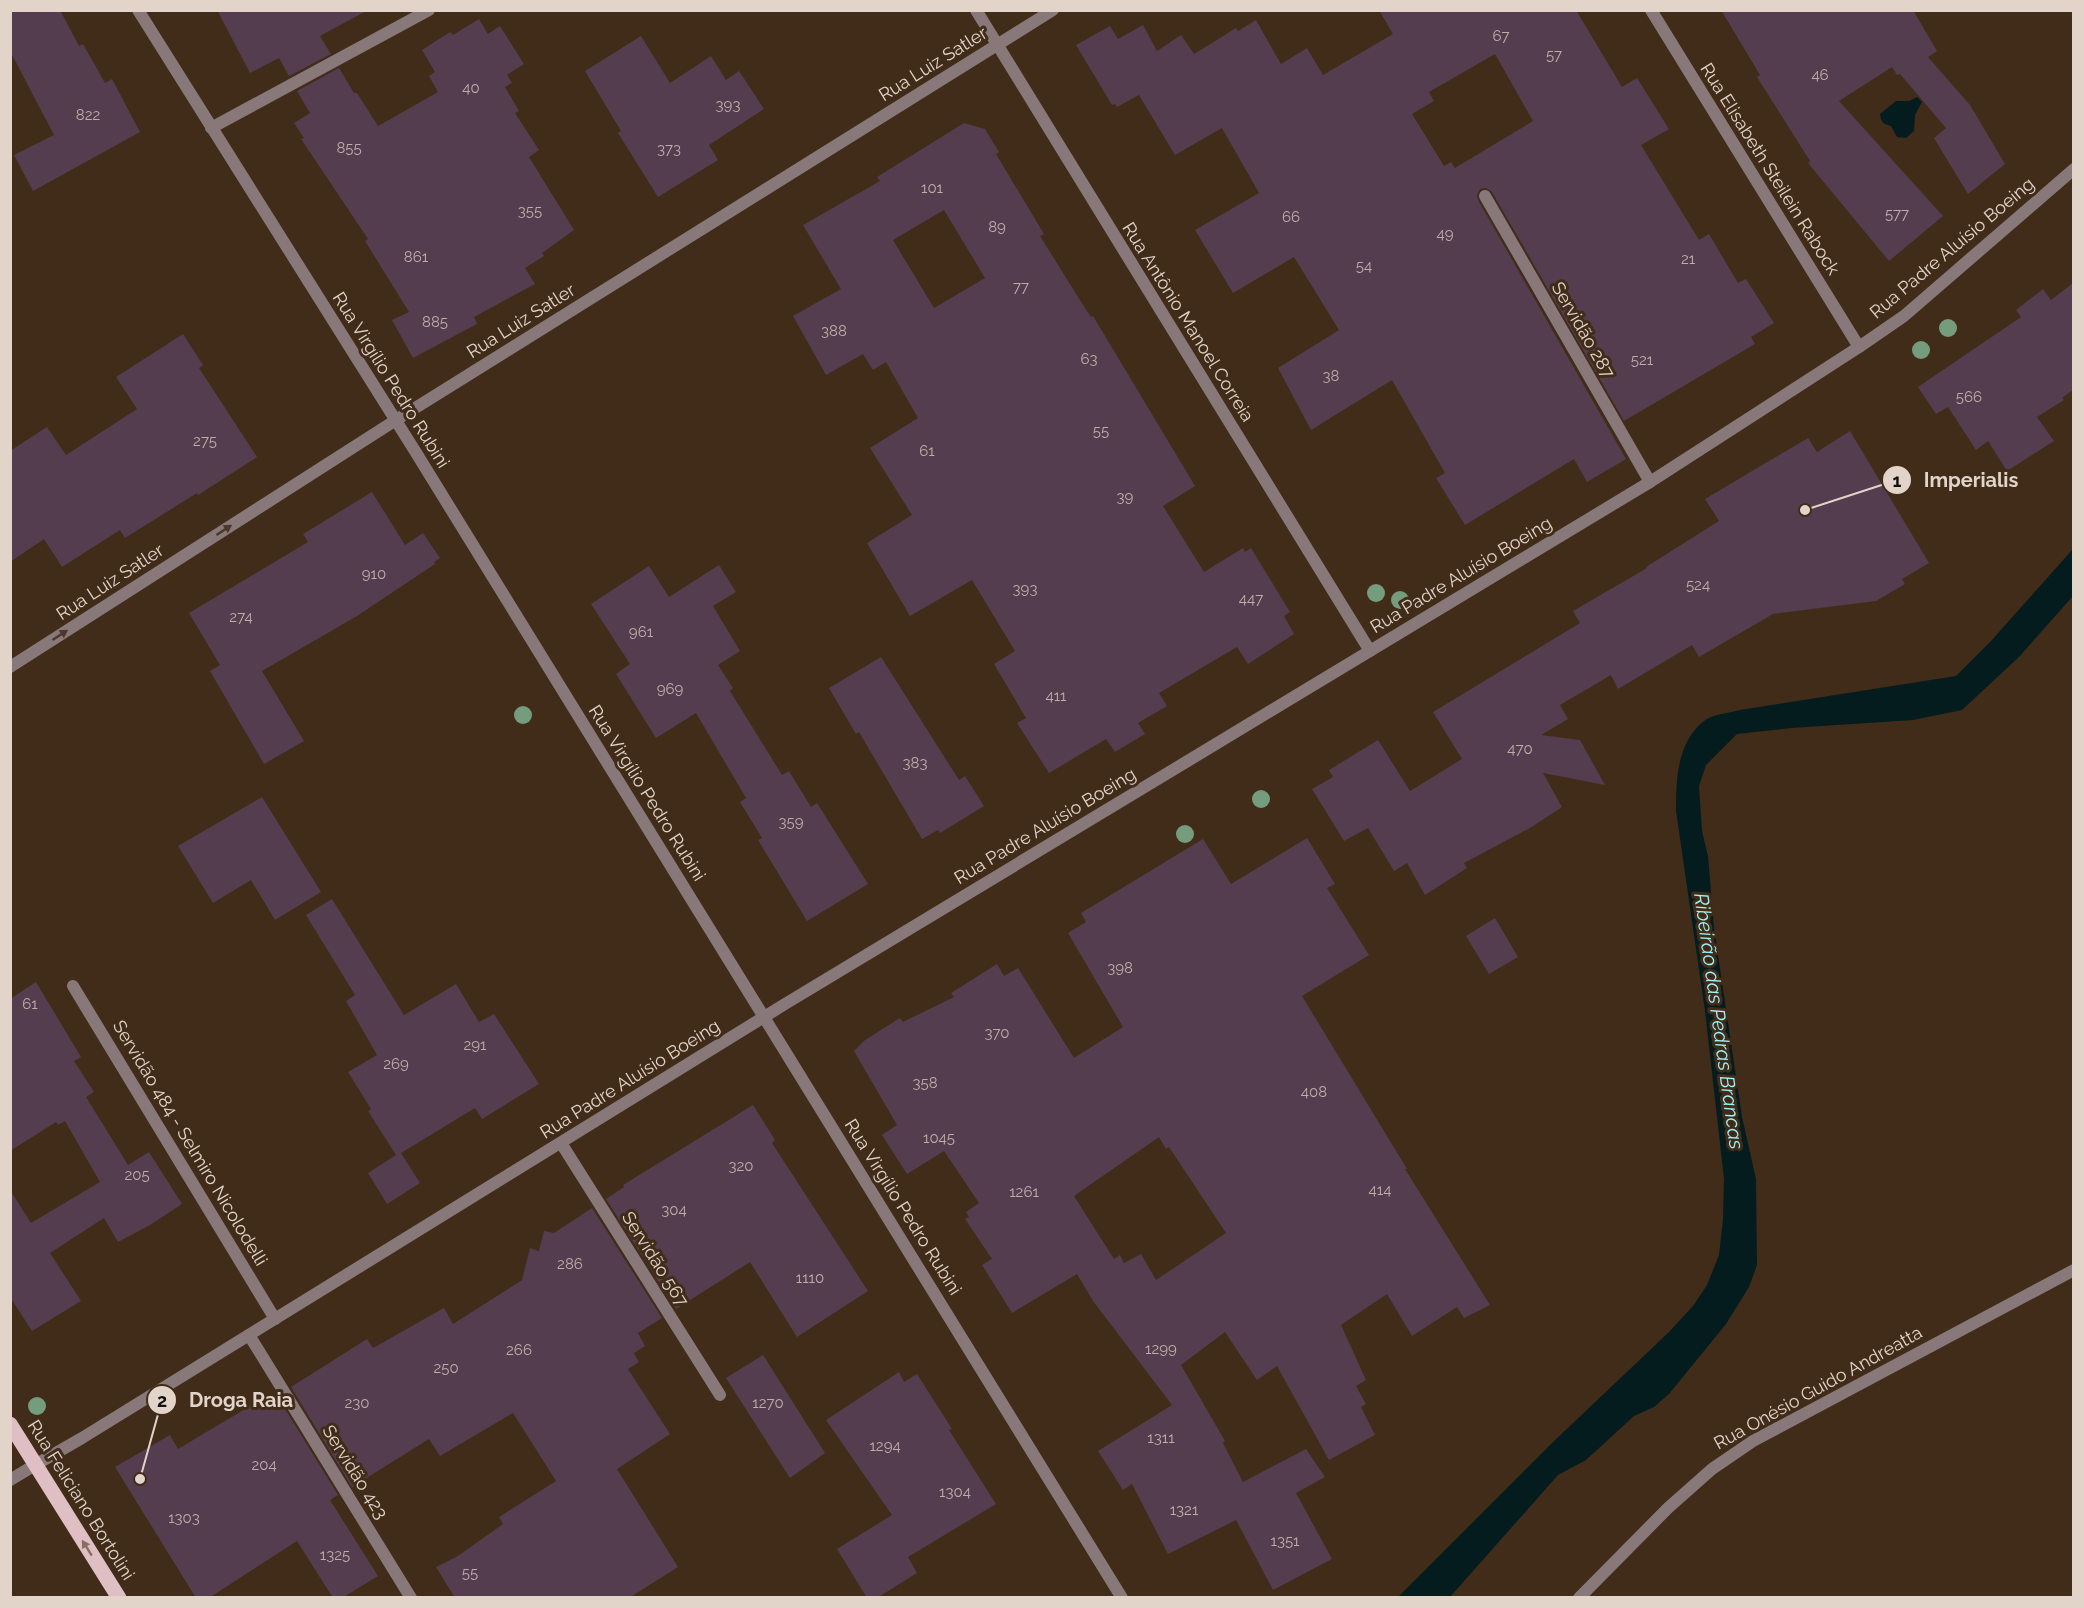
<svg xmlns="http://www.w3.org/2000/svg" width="2084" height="1608" viewBox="0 0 2084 1608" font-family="Raleway,sans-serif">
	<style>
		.water { fill: #041c1e }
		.building { fill: #543d4e; fill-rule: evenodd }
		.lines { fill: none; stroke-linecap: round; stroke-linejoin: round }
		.minor { stroke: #88787a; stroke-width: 12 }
		.tertiary { stroke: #88787a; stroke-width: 12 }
		.primary { stroke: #dfbfc3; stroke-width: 15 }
		.tree { fill: #749c7d }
		.oneway { fill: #4c3728 }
		.oneway2 { fill: #886e65 }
		.labels { text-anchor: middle; stroke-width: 6; stroke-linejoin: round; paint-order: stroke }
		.number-label { font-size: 15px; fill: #beaeaa }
		.street-label { font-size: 18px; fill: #e2d4c9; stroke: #412c19 }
		.water-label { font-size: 20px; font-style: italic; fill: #9df4fa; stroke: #412c19 }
		.leader { fill: none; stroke: #e2d4c9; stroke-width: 2 }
		.callout-dot { fill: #e2d4c9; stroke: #412c19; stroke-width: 2 }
		.mark-label { font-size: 18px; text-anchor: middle; font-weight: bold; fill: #111 }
		.callout-label { font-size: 20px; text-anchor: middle; font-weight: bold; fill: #e2d4c9; stroke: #412c19; stroke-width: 6; stroke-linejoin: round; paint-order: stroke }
	</style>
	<rect width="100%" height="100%" fill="#412c19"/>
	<g class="water">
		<path d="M1917,97L1922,102L1915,115L1914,131L1906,138L1897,137L1891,126C1883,124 1881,122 1880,114L1896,101H1909Z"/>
		<path d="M2073,549V596L2019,657L1962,710L1913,720L1792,728L1737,734L1706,765L1699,786L1702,831L1708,856L1714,928L1742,1117L1756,1179L1757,1265L1749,1287L1726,1324L1669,1394L1654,1407L1634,1416L1586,1460L1558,1475L1450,1597H1398L1552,1443L1668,1333L1693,1306L1707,1285L1719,1255L1723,1219L1724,1179L1705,1011L1676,811C1676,780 1677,742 1704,721C1712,714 1730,713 1740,710L1956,676L1991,641Z"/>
	</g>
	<g class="building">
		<polygon points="10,10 60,10 79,46 83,44 105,83 112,79 140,132 33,191 14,155 54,135 10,51"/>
		<polygon points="217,10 368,10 320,36 331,54 289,76 279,58 250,73"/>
		<path d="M1379,10H1576L1622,87L1637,78L1669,129L1641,145L1699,240L1709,234L1738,283L1746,279L1774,323L1751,337L1755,344L1624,421L1492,192L1486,188L1480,189L1477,195L1478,200L1626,459L1587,482L1574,459L1465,525L1436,478L1445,473L1392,380L1311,430L1278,368L1339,330L1294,257L1233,293L1195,230L1259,193L1222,128L1175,155L1139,95L1117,107L1115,104L1112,105L1076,45L1110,26L1118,39L1143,25L1157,51L1181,35L1194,54L1236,28L1238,31L1256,20L1281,64L1307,48L1323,75L1393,34ZM1495,54L1533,121L1455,168L1451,162L1444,166L1412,114L1434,101L1429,92Z"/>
		<polygon points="1721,10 1913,10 1937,51 1928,57 1970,105 2005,164 1968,194 1934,138 1946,128 1900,74 1897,75 1892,67 1839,101 1943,216 1889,261 1808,163 1810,161 1757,77 1760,75"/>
		<polygon points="479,19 488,34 500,26 524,64 507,75 512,83 505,87 519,111 515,113 539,150 529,157 574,230 542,253 544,256 525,268 535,284 474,317 477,324 413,358 392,320 409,312 365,241 368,239 301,139 304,138 294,123 310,113 297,91 339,68 354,93 357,93 378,126 438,92 429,76 435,72 422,50 450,32 453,35"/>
		<polygon points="641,36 670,83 711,56 726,80 739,71 764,109 709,145 718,160 658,197 618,133 621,131 585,71"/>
		<path d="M964,123L985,129L999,152L996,154L1044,234L1040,236L1083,305L1091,317L1093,316L1195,486L1163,506L1204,572L1243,548L1245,552L1251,548L1290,612L1284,616L1294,634L1248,664L1237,647L1159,693L1167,706L1138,723L1145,734L1115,752L1106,739L1049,773L1017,723L1026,718L994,664L1015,651L972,580L910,616L867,543L912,515L870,448L918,418L886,362L873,370L863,354L826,375L793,316L841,289L803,225L880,181L877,177ZM944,210L985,278L934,308L893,240Z"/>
		<polygon points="2073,283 2073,390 2062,398 2064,400 2037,417 2054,441 2007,471 1988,441 1976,450 1948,407 1936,414 1918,387 2021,317 2016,310 2043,289 2051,300"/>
		<polygon points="183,334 203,365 199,368 257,457 198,495 197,493 125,538 120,530 62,567 44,539 10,562 10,451 47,427 66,455 137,409 116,377"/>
		<polygon points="1850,431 1929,563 1902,579 1905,584 1876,601 1773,614 1699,657 1692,645 1618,689 1611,675 1560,705 1568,719 1541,735 1580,740 1605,785 1543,773 1562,807 1530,828 1464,863 1467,868 1425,895 1407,863 1394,871 1368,828 1344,841 1312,789 1333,777 1329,770 1378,740 1410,791 1462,759 1433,712 1580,623 1573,611 1647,568 1646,567 1719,521 1705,499 1808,438 1817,452"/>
		<polygon points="372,492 405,545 423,533 440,558 434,562 435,564 357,616 262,671 304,741 264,764 210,671 220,665 189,613 308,542 303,534"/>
		<polygon points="719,565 736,592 713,606 740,651 718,665 733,688 730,691 782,775 789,771 811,807 817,803 868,884 807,921 758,840 762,838 740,802 746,798 696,713 656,738 616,674 630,664 591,604 649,566 669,597"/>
		<polygon points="881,657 959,780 965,776 984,806 940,833 938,830 922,839 859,732 856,734 829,688"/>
		<polygon points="262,797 321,892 275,920 251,880 213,903 178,846"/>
		<path d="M1307,838L1335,884L1327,888L1369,955L1302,996L1407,1169H1405L1490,1305L1464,1318L1457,1307L1412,1336L1387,1294L1341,1325L1366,1380L1356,1386L1366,1404L1361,1407L1375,1435L1329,1460L1277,1366L1257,1380L1225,1332L1181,1365L1225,1441L1223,1443L1243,1482L1306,1449L1325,1477L1296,1493L1332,1559L1273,1590L1236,1520L1168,1554L1132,1484L1123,1490L1098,1451L1172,1405L1093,1301L1077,1274L1012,1313L982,1265L992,1259L965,1219L969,1217L966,1212L979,1203L944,1151L907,1174L882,1135L897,1125L854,1051L865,1040L900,1018L903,1022L954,997L951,993L997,964L1004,976L1018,968L1074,1058L1123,1027L1068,933L1086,922L1081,913L1203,839L1231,884ZM1159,1137L1166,1149L1169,1147L1226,1233L1156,1280L1141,1254L1124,1263L1120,1255L1114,1259L1074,1196Z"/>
		<polygon points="332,899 404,1015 456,984 479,1022 494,1014 539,1084 482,1119 475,1108 401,1153 420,1183 387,1204 368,1173 396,1155 368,1111 371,1109 348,1072 377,1055 346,1001 355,995 306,915"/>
		<polygon points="1495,918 1518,957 1489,974 1466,936"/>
		<polygon points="36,982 81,1057 74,1061 94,1092 86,1097 128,1165 149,1152 182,1204 150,1225 118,1242 104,1218 50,1253 81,1301 32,1331 10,1297 10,1190 31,1223 100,1182 65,1121 58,1125 56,1122 10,1151 10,999"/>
		<polygon points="753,1105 775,1140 772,1143 868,1291 797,1337 750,1262 676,1309 606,1199 624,1187 623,1185"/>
		<polygon points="592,1208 662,1318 638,1333 645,1346 634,1353 639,1362 628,1369 670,1434 617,1469 678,1567 629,1598 455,1598 436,1567 458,1556 503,1524 499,1517 556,1481 513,1413 440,1456 429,1439 352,1487 291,1387 367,1339 373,1348 444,1308 453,1324 522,1280 530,1248 539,1251 544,1231 554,1233"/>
		<polygon points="763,1355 825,1453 790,1478 726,1378"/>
		<polygon points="899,1372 904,1382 917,1374 952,1429 949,1430 996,1504 908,1557 917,1573 877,1598 867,1598 837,1549 892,1515 826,1420"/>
		<polygon points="277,1396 338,1495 330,1500 378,1576 342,1598 333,1598 297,1541 209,1598 196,1598 115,1467 170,1435 178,1449 260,1400 263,1404"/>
	</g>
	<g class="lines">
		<g class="minor">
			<polyline points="138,10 415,451 1122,1598"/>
			<polyline points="976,10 1370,651"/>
			<polyline points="1651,10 1859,347"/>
			<polyline points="211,128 429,10"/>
			<polyline points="1485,196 1650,482"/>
			<polyline points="10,667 396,420 1053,10"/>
			<polyline points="73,986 275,1319"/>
			<polyline points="561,1143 720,1395"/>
			<polyline points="249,1335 411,1598"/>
			<polyline points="35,1465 82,1438 785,1004 1650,482 1859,347 1904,316 2074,169"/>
			<polyline points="1579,1598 1668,1508 1712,1469 1753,1441 2074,1270"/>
		</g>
		<polyline class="tertiary" points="10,1480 35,1465"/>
		<polyline class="primary" points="10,1424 119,1598"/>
	</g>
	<g class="tree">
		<circle cx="1948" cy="328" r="9"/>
		<circle cx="1921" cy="350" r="9"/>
		<circle cx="1376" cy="593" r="9"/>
		<circle cx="1400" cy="600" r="9"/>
		<circle cx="523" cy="715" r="9"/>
		<circle cx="1261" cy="799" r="9"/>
		<circle cx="1185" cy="834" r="9"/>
		<circle cx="37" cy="1406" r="9"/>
	</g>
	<defs><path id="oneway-solid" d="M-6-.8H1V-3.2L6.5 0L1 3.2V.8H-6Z" transform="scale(1.5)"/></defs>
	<g class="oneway">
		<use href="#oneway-solid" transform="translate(224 530) rotate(-33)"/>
		<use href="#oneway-solid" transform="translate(60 635) rotate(-33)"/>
	</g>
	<use class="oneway2" href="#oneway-solid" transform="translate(87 1548) rotate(-122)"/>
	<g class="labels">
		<g class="number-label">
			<text x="1501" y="41">67</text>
			<text x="1554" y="60">57</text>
			<text x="1820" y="80">46</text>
			<text x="471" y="93">40</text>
			<text x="728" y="110">393</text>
			<text x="88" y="120">822</text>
			<text x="349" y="153">855</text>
			<text x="669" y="154">373</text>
			<text x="932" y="193">101</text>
			<text x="530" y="216">355</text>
			<text x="1897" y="219">577</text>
			<text x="1291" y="222">66</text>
			<text x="997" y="232">89</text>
			<text x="1445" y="239">49</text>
			<text x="416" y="262">861</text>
			<text x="1688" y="264">21</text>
			<text x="1364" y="271">54</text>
			<text x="1021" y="292">77</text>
			<text x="435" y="327">885</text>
			<text x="834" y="336">388</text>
			<text x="1089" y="364">63</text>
			<text x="1642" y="365">521</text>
			<text x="1331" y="381">38</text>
			<text x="1969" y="402">566</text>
			<text x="1101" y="436">55</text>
			<text x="205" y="446">275</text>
			<text x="927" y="456">61</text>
			<text x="1125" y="502">39</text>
			<text x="374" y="579">910</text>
			<text x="1698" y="590">524</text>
			<text x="1025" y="594">393</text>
			<text x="1251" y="604">447</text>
			<text x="241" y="622">274</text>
			<text x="641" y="637">961</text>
			<text x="670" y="694">969</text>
			<text x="1056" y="701">411</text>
			<text x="1520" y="754">470</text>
			<text x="915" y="768">383</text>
			<text x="791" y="827">359</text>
			<text x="1120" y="973">398</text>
			<text x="30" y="1009">61</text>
			<text x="997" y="1038">370</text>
			<text x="475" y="1050">291</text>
			<text x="396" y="1069">269</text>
			<text x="925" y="1088">358</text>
			<text x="1314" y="1097">408</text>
			<text x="939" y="1143">1045</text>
			<text x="741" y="1171">320</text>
			<text x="137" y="1180">205</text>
			<text x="1380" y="1195">414</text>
			<text x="1024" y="1197">1261</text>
			<text x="674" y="1215">304</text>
			<text x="570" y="1269">286</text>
			<text x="810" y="1283">1110</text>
			<text x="1161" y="1354">1299</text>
			<text x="519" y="1355">266</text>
			<text x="446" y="1373">250</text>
			<text x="357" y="1408">230</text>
			<text x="768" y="1408">1270</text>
			<text x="1161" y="1443">1311</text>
			<text x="885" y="1451">1294</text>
			<text x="264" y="1470">204</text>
			<text x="955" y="1497">1304</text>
			<text x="1184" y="1515">1321</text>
			<text x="184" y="1523">1303</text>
			<text x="1285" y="1546">1351</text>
			<text x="335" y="1560">1325</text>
			<text x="470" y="1578">55</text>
		</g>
		<g class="street-label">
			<text transform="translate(933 64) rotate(-32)" y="6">Rua Luiz Satler</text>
			<text transform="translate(1770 169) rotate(58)" y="6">Rua Elisabeth Steilein Rabock</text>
			<text transform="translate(1952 248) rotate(-40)" y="6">Rua Padre Aluísio Boeing</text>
			<text transform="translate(521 321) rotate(-32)" y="6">Rua Luiz Satler</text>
			<text transform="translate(1188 322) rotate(58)" y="6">Rua Antônio Manoel Correia</text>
			<text transform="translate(1583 330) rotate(60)" y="6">Servidão 287</text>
			<text transform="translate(391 380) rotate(58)" y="6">Rua Virgílio Pedro Rubini</text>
			<text transform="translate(1461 575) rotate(-31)" y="6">Rua Padre Aluísio Boeing</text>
			<text transform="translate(110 582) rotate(-33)" y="6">Rua Luiz Satler</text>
			<text transform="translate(647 793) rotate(58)" y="6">Rua Virgílio Pedro Rubini</text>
			<text transform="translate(1045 826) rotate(-31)" y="6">Rua Padre Aluísio Boeing</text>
			<text transform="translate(630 1079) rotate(-32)" y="6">Rua Padre Aluísio Boeing</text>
			<text transform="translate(190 1143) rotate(59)" y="6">Servidão 484 - Selmiro Nicolodelli</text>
			<text transform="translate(903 1207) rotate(58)" y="6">Rua Virgílio Pedro Rubini</text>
			<text transform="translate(655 1259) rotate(58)" y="6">Servidão 567</text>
			<text transform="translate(1818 1388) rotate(-29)" y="6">Rua Onésio Guido Andreatta</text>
			<text transform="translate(355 1472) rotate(58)" y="6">Servidão 423</text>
			<text transform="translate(81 1500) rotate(58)" y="6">Rua Feliciano Bortolini</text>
		</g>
		<g class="water-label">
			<text transform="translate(1719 1021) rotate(82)" y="7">Ribeirão das Pedras Brancas</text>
		</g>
	</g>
	<path class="leader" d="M1805 510L1897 480M140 1479L162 1400"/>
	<g class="callout-dot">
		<circle cx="1805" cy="510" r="6"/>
		<circle cx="140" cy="1479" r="6"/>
		<circle cx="1897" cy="480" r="15"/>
		<circle cx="162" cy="1400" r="15"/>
	</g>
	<g class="mark-label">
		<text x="1897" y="487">1</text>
		<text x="162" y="1407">2</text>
	</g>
	<g class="callout-label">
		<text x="1971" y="487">Imperialis</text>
		<text x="241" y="1407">Droga Raia</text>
	</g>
	<rect width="2084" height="1608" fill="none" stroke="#e2d4c9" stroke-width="24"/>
</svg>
